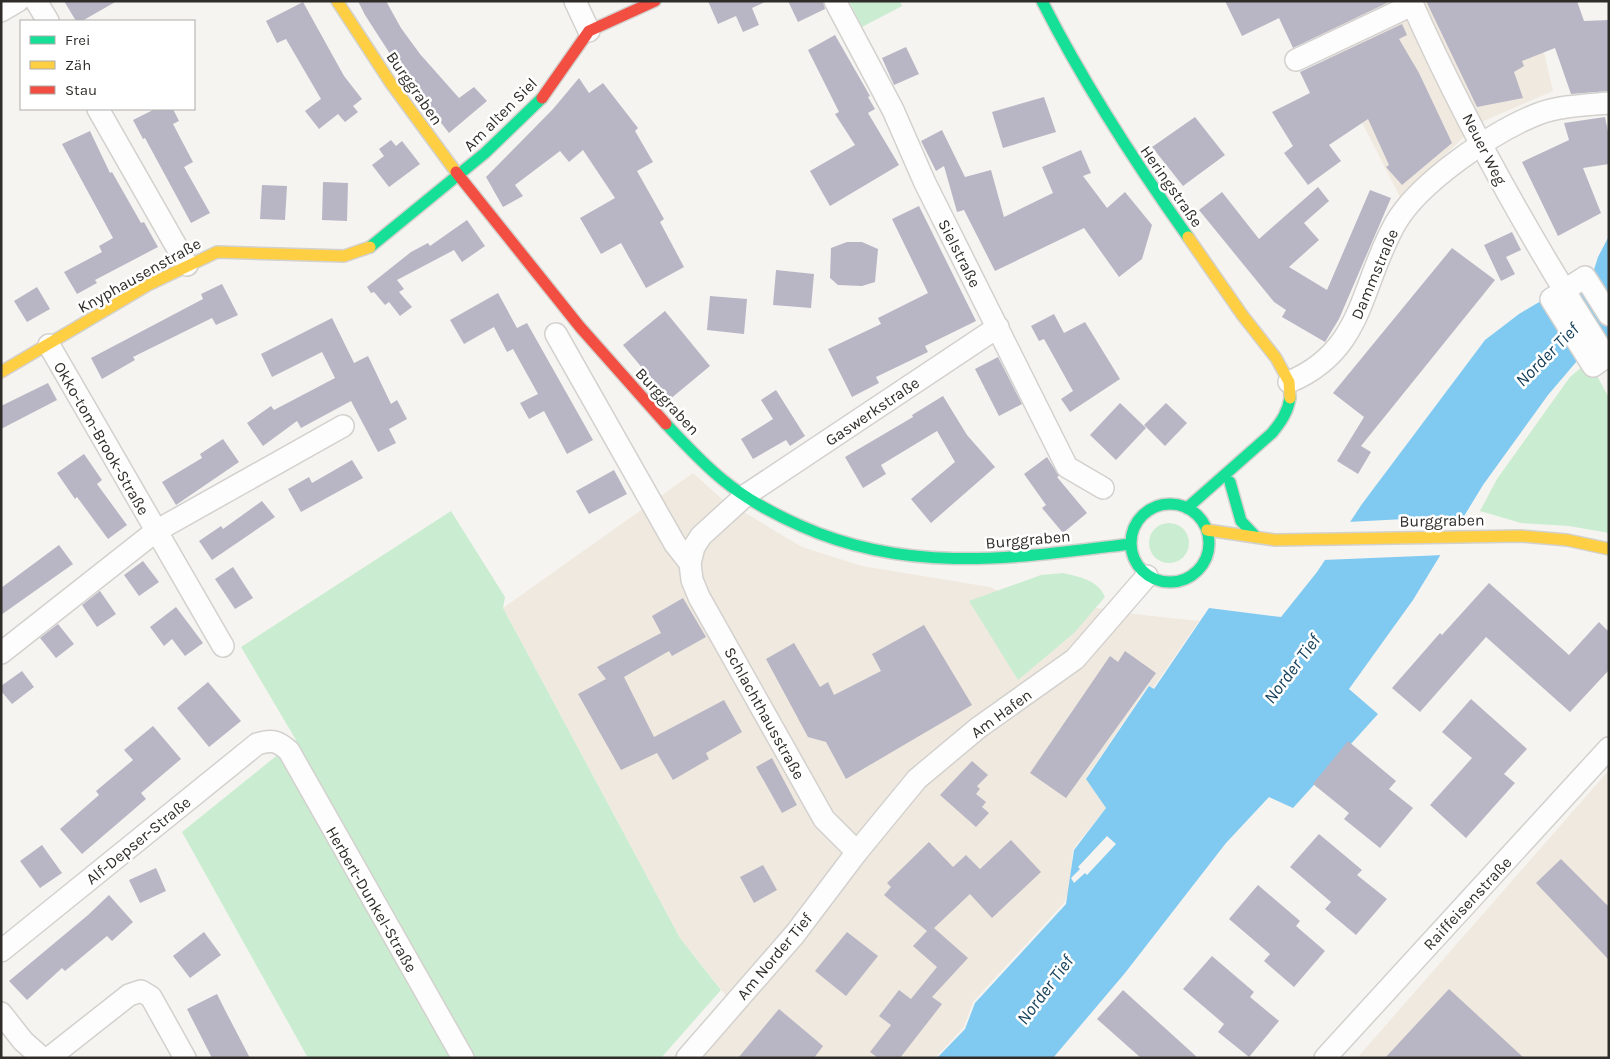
<svg xmlns="http://www.w3.org/2000/svg" width="1610" height="1059" viewBox="0 0 1610 1059" font-family="Karla,sans-serif">
	<style>
		.built { fill: #f0e9df }
		.green { fill: #caedd1 }
		.water { fill: #80c9f1 }
		.pier { fill: #f6f4f0 }
		.building { fill: #b8b6c5 }
		.lines { fill: none; stroke-linecap: round; stroke-linejoin: round }
		.street-casing { stroke: #d3d1ce; stroke-width: 24 }
		.fast-casing { stroke: #d3d1ce; stroke-width: 14 }
		.slow-casing { stroke: #d3d1ce; stroke-width: 14 }
		.jam-casing { stroke: #d3d1ce; stroke-width: 14 }
		.street { stroke: #fefdfd; stroke-width: 21 }
		.fast { stroke: #16e098; stroke-width: 11 }
		.slow { stroke: #ffcf43; stroke-width: 11 }
		.jam { stroke: #f24e42; stroke-width: 11 }
		.labels { text-anchor: middle; stroke-width: 5; stroke-linejoin: round; paint-order: stroke }
		.street-label { font-size: 16px; fill: #2f2d29; stroke: #fff }
		.water-label { font-size: 18px; font-style: italic; fill: #123e57; stroke: #fff }
	</style>
	<rect width="100%" height="100%" fill="#f6f4f0"/>
	<g class="built">
		<polygon points="1300,1 1532,1 1553,91 1479,123 1400,197"/>
		<polygon points="693,473 722,499 802,547 862,566 990,587 1003,593 1134,614 1199,621 1153,688 1148,686 1086,778 1106,808 1073,849 1069,892 1064,903 973,1002 964,1027 935,1058 699,1058 739,1012 680,938 503,608"/>
		<polygon points="1609,770 1609,1058 1357,1058"/>
	</g>
	<g class="green">
		<polygon points="849,1 900,1 902,6 862,27"/>
		<polygon points="1589,361 1609,398 1609,533 1569,526 1521,523 1480,511 1497,479 1570,377"/>
		<polygon points="451,511 505,597 503,608 680,938 721,990 661,1058 308,1058 182,832 296,740 241,647"/>
		<circle cx="1169" cy="543" r="20"/>
		<path d="M1063,573C1080,577 1098,580 1105,597L1074,633L1018,680L969,601L1041,575Z"/>
	</g>
	<polygon class="water" points="1609,236 1609,338 1577,361 1548,395 1483,485 1413,600 1349,689 1378,714 1293,808 1269,797 1226,843 1125,973 1053,1058 937,1058 965,1029 975,1003 1066,904 1074,850 1106,808 1086,779 1149,686 1154,689 1209,608 1281,617 1317,572 1362,504 1485,340 1519,314 1546,298 1591,279 1598,257"/>
	<g class="pier">
		<polygon points="1444,517 1466,517 1444,555 1323,560 1347,522"/>
		<polygon points="1107,836 1116,844 1087,875 1085,873 1074,883 1071,878 1080,869 1078,867"/>
	</g>
	<g class="building">
		<polygon points="64,1 117,1 82,21 76,21"/>
		<polygon points="358,1 386,1 401,28 420,54 459,98 474,87 487,101 449,133 403,74 365,15"/>
		<polygon points="708,1 767,1 752,8 759,25 743,32 736,16 718,24"/>
		<polygon points="788,1 823,1 825,9 798,22"/>
		<polygon points="1225,1 1391,1 1293,48 1279,18 1242,36"/>
		<polygon points="1426,1 1577,1 1584,21 1609,20 1609,91 1571,94 1555,48 1522,61 1524,66 1514,72 1523,98 1477,107"/>
		<polygon points="303,2 344,76 362,99 353,106 358,112 345,122 338,114 319,129 305,111 321,99 286,39 277,43 266,21"/>
		<polygon points="1402,24 1407,35 1399,39 1419,73 1452,143 1402,185 1386,167 1389,165 1368,119 1329,145 1341,161 1308,185 1284,153 1293,146 1272,112 1310,93 1300,72"/>
		<polygon points="835,35 870,96 868,97 875,109 868,113 899,165 830,206 810,171 855,145 835,114 839,112 808,50"/>
		<polygon points="906,47 919,74 894,85 882,58"/>
		<polygon points="579,78 589,93 603,83 638,128 635,131 653,162 637,171 664,219 660,222 684,267 646,288 621,243 601,254 580,218 615,198 583,150 569,162 560,151 515,185 523,196 503,207 486,177 553,109"/>
		<polygon points="1044,97 1056,132 1003,148 992,112"/>
		<polygon points="155,109 173,109 179,121 173,124 193,162 184,167 210,213 191,223 145,138 143,139 133,120"/>
		<polygon points="1195,117 1225,155 1183,186 1152,147"/>
		<polygon points="1605,117 1609,137 1609,164 1583,168 1601,213 1558,236 1522,162 1569,140 1564,123"/>
		<polygon points="942,130 965,177 991,170 1004,217 1053,193 1042,167 1081,150 1091,173 1083,176 1107,208 1125,192 1152,225 1142,259 1119,277 1084,228 995,271 964,210 957,212 944,166 936,171 921,141"/>
		<polygon points="90,131 110,173 112,172 141,223 144,222 158,247 95,280 97,283 77,294 64,272 102,252 99,246 113,238 62,144"/>
		<polygon points="391,140 396,146 402,141 420,164 389,187 372,165 384,156 379,149"/>
		<polygon points="323,182 348,183 347,221 322,220"/>
		<polygon points="262,185 287,186 285,220 260,219"/>
		<polygon points="1318,187 1329,201 1304,223 1319,240 1289,267 1327,290 1370,190 1391,198 1339,319 1325,342 1282,317 1286,310 1274,302 1199,210 1222,192 1259,239"/>
		<polygon points="919,206 976,321 925,346 928,352 876,377 879,383 852,397 828,349 881,324 878,318 928,293 892,219"/>
		<polygon points="467,220 485,246 462,262 454,250 397,280 404,289 399,292 412,307 400,316 389,302 385,305 374,292 371,293 367,287 411,252 428,243 430,246"/>
		<polygon points="1512,232 1521,250 1506,257 1515,274 1501,281 1484,245"/>
		<polygon points="847,242 862,242 878,249 875,282 862,286 838,285 830,278 831,248"/>
		<polygon points="1452,248 1495,280 1361,446 1371,452 1358,474 1337,461 1364,417 1333,393"/>
		<polygon points="776,270 814,274 811,308 773,305"/>
		<polygon points="222,284 238,315 216,325 212,318 133,357 135,360 102,379 91,358 203,299 201,294"/>
		<polygon points="37,287 50,309 27,322 14,301"/>
		<polygon points="498,293 517,328 527,323 593,440 567,454 544,411 529,419 520,403 538,394 513,349 507,352 494,327 464,344 450,320"/>
		<polygon points="710,296 747,299 744,334 707,330"/>
		<polygon points="665,311 710,366 669,400 623,345"/>
		<polygon points="1054,314 1064,333 1085,322 1120,379 1070,412 1061,399 1073,391 1044,339 1039,341 1031,326"/>
		<polygon points="332,318 354,363 368,356 391,404 397,400 407,419 389,429 396,443 378,452 351,401 301,428 297,421 263,446 247,423 271,406 274,410 335,378 322,352 272,377 261,354"/>
		<polygon points="998,357 1022,404 999,416 975,369"/>
		<polygon points="48,383 57,400 1,429 1,406"/>
		<polygon points="776,390 805,436 790,446 786,440 753,459 741,439 773,419 761,400"/>
		<polygon points="943,396 967,435 995,467 931,523 911,499 955,462 937,431 881,465 886,474 863,488 845,457 913,417 912,415"/>
		<polygon points="1120,403 1146,428 1116,460 1090,435"/>
		<polygon points="1166,403 1187,423 1165,446 1144,425"/>
		<polygon points="223,439 239,462 176,505 162,482 202,458 200,454"/>
		<polygon points="84,454 102,480 97,484 127,525 108,539 77,497 75,499 57,473"/>
		<polygon points="1047,457 1059,476 1057,477 1087,513 1063,533 1042,508 1046,505 1024,474"/>
		<polygon points="352,460 363,478 301,512 288,489 309,477 312,483"/>
		<polygon points="614,470 627,494 589,514 576,491"/>
		<polygon points="262,501 275,517 212,560 199,541 221,526 223,529"/>
		<polygon points="59,545 73,564 1,615 1,588"/>
		<polygon points="143,561 159,582 139,596 124,575"/>
		<polygon points="233,567 253,598 235,609 215,579"/>
		<polygon points="1489,583 1569,655 1599,622 1609,632 1609,670 1570,712 1486,637 1420,712 1392,688 1440,633 1442,635"/>
		<polygon points="100,591 116,614 97,627 82,605"/>
		<polygon points="683,598 706,637 672,656 669,651 624,677 654,737 724,700 742,732 706,753 709,759 673,780 657,753 621,770 578,694 606,679 597,667 661,633 652,616"/>
		<polygon points="176,607 203,643 185,656 172,639 164,646 150,627"/>
		<polygon points="58,624 74,644 56,658 40,638"/>
		<polygon points="924,625 972,705 846,779 826,742 808,737 766,659 794,643 820,687 828,682 834,695 881,671 872,654"/>
		<polygon points="1125,651 1156,673 1066,798 1030,773 1110,656 1118,662"/>
		<polygon points="22,671 34,687 12,704 1,691 1,686"/>
		<polygon points="208,682 241,721 209,747 177,708"/>
		<polygon points="1471,699 1527,749 1504,774 1515,783 1466,838 1430,805 1472,758 1442,732"/>
		<polygon points="153,726 181,759 141,793 146,799 82,854 60,829 99,795 96,791 133,760 124,750"/>
		<polygon points="1348,741 1396,781 1389,789 1413,808 1380,848 1344,819 1349,813 1313,784"/>
		<polygon points="772,758 797,805 782,813 756,767"/>
		<polygon points="972,761 988,775 977,786 980,789 976,794 986,802 982,807 989,813 976,827 940,795"/>
		<polygon points="1319,834 1362,870 1357,875 1387,899 1356,935 1325,909 1331,902 1290,867"/>
		<polygon points="1011,840 1041,872 992,918 970,894 934,928 968,958 932,997 942,1004 900,1058 878,1058 870,1052 891,1025 879,1016 899,990 911,999 937,967 913,946 927,931 884,895 891,887 887,883 929,842 953,867 966,855 980,869"/>
		<polygon points="42,845 62,873 40,888 20,861"/>
		<polygon points="1561,859 1609,907 1609,960 1536,883"/>
		<polygon points="763,865 777,890 754,903 740,877"/>
		<polygon points="156,868 166,891 140,903 129,880"/>
		<polygon points="1258,885 1300,921 1296,926 1325,951 1294,987 1264,961 1270,954 1229,919"/>
		<polygon points="109,895 133,922 112,941 107,936 65,971 62,968 27,1000 9,981 88,915"/>
		<polygon points="204,932 221,955 190,978 173,956"/>
		<polygon points="847,932 878,956 846,996 815,971"/>
		<polygon points="1212,956 1254,992 1250,997 1279,1021 1249,1057 1218,1032 1224,1024 1183,989"/>
		<polygon points="1449,989 1524,1058 1385,1058"/>
		<polygon points="1123,990 1198,1058 1141,1058 1097,1019"/>
		<polygon points="217,994 226,1012 250,1058 212,1058 187,1009"/>
		<polygon points="779,1009 823,1046 814,1058 738,1058"/>
	</g>
	<g class="lines">
		<g class="street-casing">
			<g id="street">
				<polyline points="36,1 48,21"/>
				<polyline points="575,1 589,31"/>
				<polyline points="835,1 893,110 925,183 1067,467 1103,488"/>
				<path d="M1411,1C1466,125 1533,243 1606,357"/>
				<polyline points="1,11 18,1"/>
				<polyline points="1296,60 1412,5"/>
				<polyline points="98,109 187,265"/>
				<polyline points="1609,315 1585,277 1551,299 1593,366 1609,355"/>
				<polyline points="556,334 675,544 690,563"/>
				<polyline points="49,345 223,646"/>
				<path d="M1289,382C1364,351 1360,286 1395,224C1418,183 1494,131 1538,114C1559,106 1586,105 1609,103"/>
				<polyline points="1,653 156,531 343,426"/>
				<polyline points="857,852 824,819 699,597 692,580 690,563 694,547 701,536 746,495 998,327"/>
				<path d="M1,951L257,744C272,739 278,741 289,751L463,1058"/>
				<polyline points="1,1013 23,1041 42,1058"/>
				<polyline points="49,1058 129,995 141,991 151,997 185,1058"/>
				<polyline points="687,1058 795,934 857,852 917,779 978,728 1075,659 1147,576"/>
				<polyline points="1325,1058 1609,748"/>
			</g>
		</g>
		<g class="fast-casing">
			<g id="fast">
				<path d="M1042,1C1084,84 1134,161 1188,237"/>
				<polyline points="370,247 485,153 542,98"/>
				<path d="M666,424C684,443 702,463 723,480C746,499 774,514 801,526C910,575 1016,558 1130,544"/>
				<polyline points="1230,482 1241,521 1256,537"/>
				<circle cx="1170" cy="543" r="39"/>
				<path d="M1187,508L1272,433C1281,422 1288,412 1290,398"/>
			</g>
		</g>
		<g class="slow-casing">
			<g id="slow">
				<polyline points="337,1 390,82 456,172"/>
				<polyline points="1188,237 1243,316 1276,358 1289,382 1290,398"/>
				<polyline points="1,372 148,285 217,252 344,256 370,247"/>
				<polyline points="1207,530 1275,540 1520,536 1567,540 1609,549"/>
			</g>
		</g>
		<g class="jam-casing">
			<g id="jam">
				<polyline points="542,98 589,31 655,1"/>
				<polyline points="456,172 580,327 666,424"/>
			</g>
		</g>
		<use href="#street" class="street"/>
		<use href="#fast" class="fast"/>
		<use href="#slow" class="slow"/>
		<use href="#jam" class="jam"/>
	</g>
	<g class="labels">
		<g class="street-label">
			<text transform="translate(415 88) rotate(55)" y="6">Burggraben</text>
			<text transform="translate(500 114) rotate(-45)" y="6">Am alten Siel</text>
			<text transform="translate(1485 149) rotate(63)" y="6">Neuer Weg</text>
			<text transform="translate(1172 186) rotate(55)" y="6">Heringstraße</text>
			<text transform="translate(960 253) rotate(63)" y="6">Sielstraße</text>
			<text transform="translate(1374 274) rotate(-67)" y="6">Dammstraße</text>
			<text transform="translate(139 275) rotate(-29)" y="6">Knyphausenstraße</text>
			<text transform="translate(668 401) rotate(47)" y="6">Burggraben</text>
			<text transform="translate(872 411) rotate(-34)" y="6">Gaswerkstraße</text>
			<text transform="translate(102 438) rotate(60)" y="6">Okko-tom-Brook-Straße</text>
			<text transform="translate(1442 520) rotate(-1)" y="6">Burggraben</text>
			<text transform="translate(1028 539) rotate(-5)" y="6">Burggraben</text>
			<text transform="translate(765 713) rotate(61)" y="6">Schlachthausstraße</text>
			<text transform="translate(1001 713) rotate(-36)" y="6">Am Hafen</text>
			<text transform="translate(138 840) rotate(-39)" y="6">Alf-Depser-Straße</text>
			<text transform="translate(372 899) rotate(60)" y="6">Herbert-Dunkel-Straße</text>
			<text transform="translate(1467 903) rotate(-47)" y="6">Raiffeisenstraße</text>
			<text transform="translate(774 956) rotate(-50)" y="6">Am Norder Tief</text>
		</g>
		<g class="water-label">
			<text transform="translate(1547 355) rotate(-45)" y="6">Norder Tief</text>
			<text transform="translate(1292 669) rotate(-53)" y="6">Norder Tief</text>
			<text transform="translate(1045 990) rotate(-53)" y="6">Norder Tief</text>
		</g>
	</g>
	<rect width="1610" height="1059" fill="none" stroke="#2f2d29" stroke-width="5"/>
	<rect x="20" y="20" width="175" height="90" fill="#ffffff" stroke="#acaba9"/>
	<rect x="30" y="36" width="25" height="8" fill="#16e098" stroke="#acaba9"/>
	<text x="65" y="45" font-size="15" fill="#2f2d29">Frei</text>
	<rect x="30" y="61" width="25" height="8" fill="#ffcf43" stroke="#acaba9"/>
	<text x="65" y="70" font-size="15" fill="#2f2d29">Zäh</text>
	<rect x="30" y="86" width="25" height="8" fill="#f24e42" stroke="#acaba9"/>
	<text x="65" y="95" font-size="15" fill="#2f2d29">Stau</text>
</svg>
